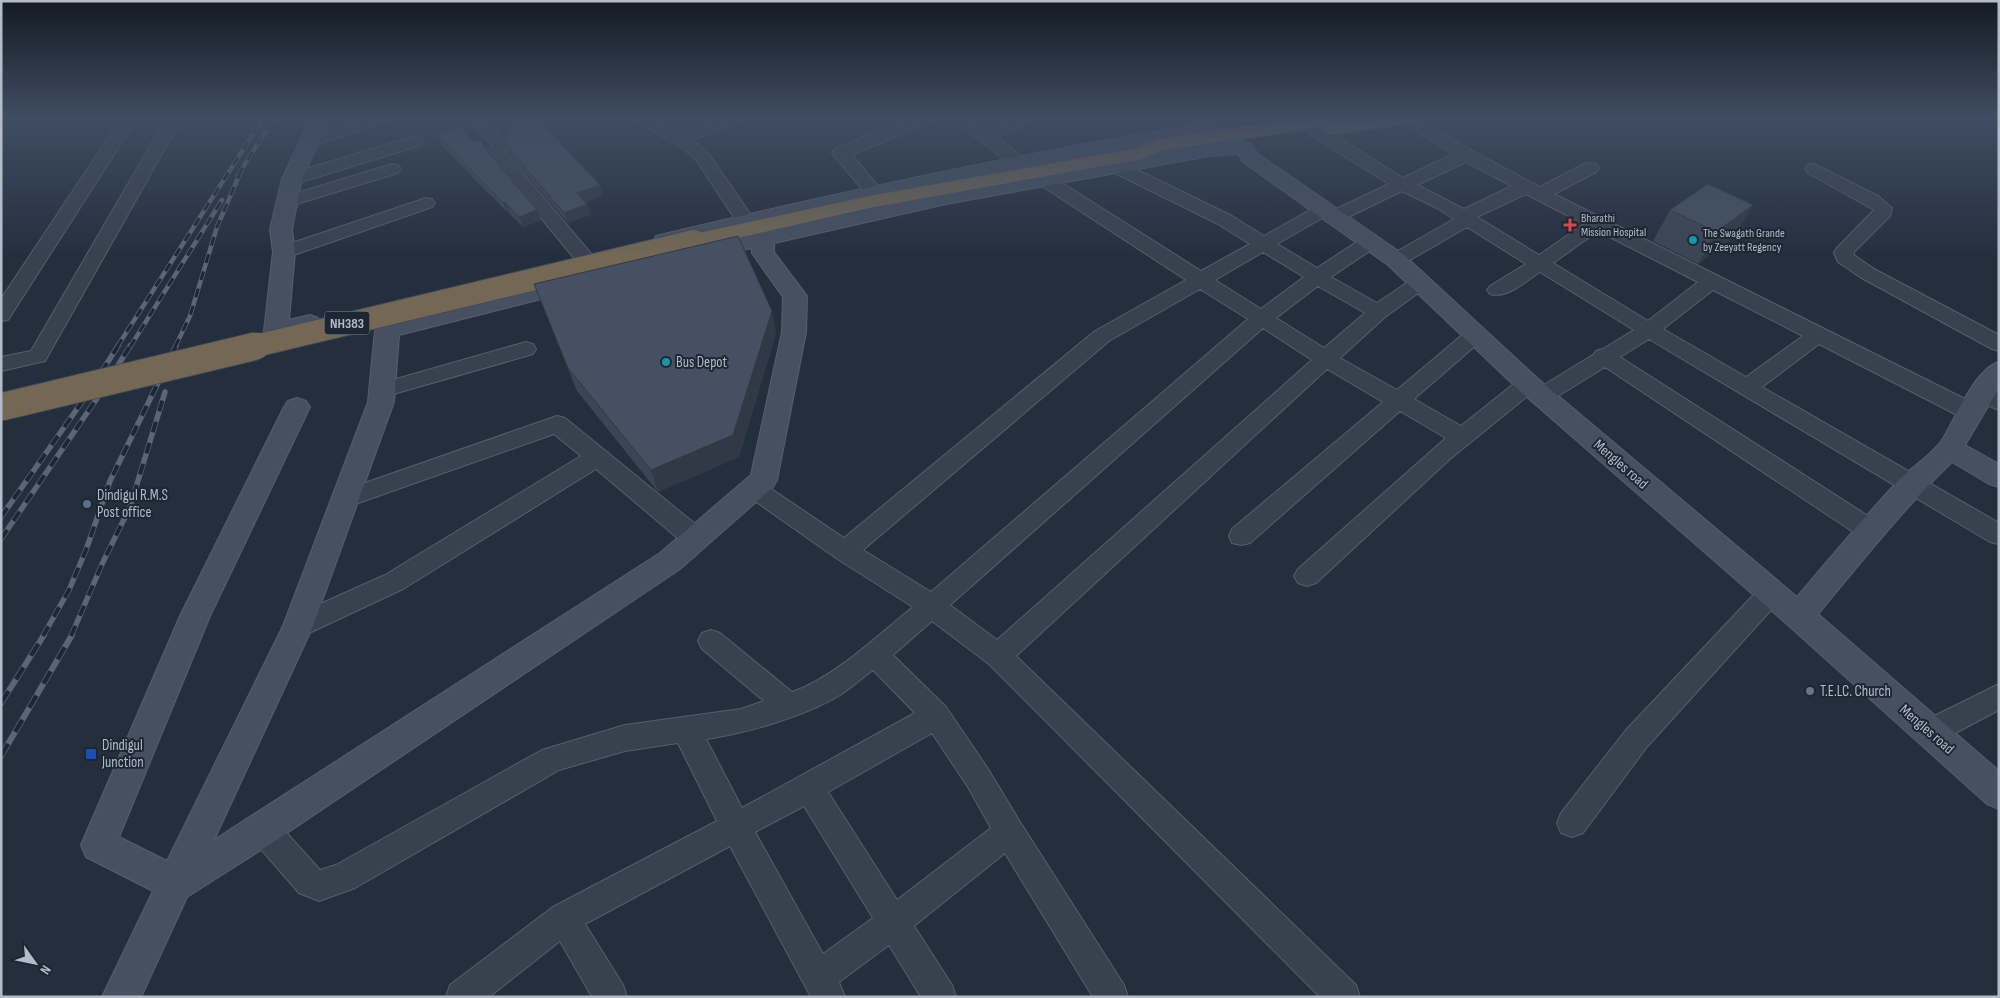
<svg xmlns="http://www.w3.org/2000/svg" width="2000" height="998" viewBox="0 0 2000 998" font-family="'Sofia Sans Condensed',sans-serif">
	<style>
		.lines { fill: none; stroke-linecap: round; stroke-linejoin: round }
		.street-casing { stroke: #565f6c; stroke-width: 2 }
		.secondary-casing { stroke: #565f6c; stroke-width: 2 }
		.highway-casing { stroke: #434c59; stroke-width: 2 }
		.street { fill: #38414e; fill-rule: evenodd }
		.secondary { fill: #465061; fill-rule: evenodd }
		.highway { fill: #746855; fill-rule: evenodd }
		.rail-far2-casing { stroke: #5a6575; stroke-width: 4.5 }
		.rail-far1-casing { stroke: #5a6575; stroke-width: 5.5 }
		.rail-casing { stroke: #5a6575; stroke-width: 6 }
		.rail-far2 { stroke: #1d2633; stroke-width: 3; stroke-dasharray: 9; stroke-linecap: butt }
		.rail-far1 { stroke: #1d2633; stroke-width: 4; stroke-dasharray: 11; stroke-linecap: butt }
		.rail { stroke: #1d2633; stroke-width: 4.5; stroke-dasharray: 14; stroke-linecap: butt }
		.highway-bridge-far1-casing { stroke: #434c59; stroke-width: 24; stroke-linecap: butt }
		.highway-bridge-casing { stroke: #434c59; stroke-width: 29; stroke-linecap: butt }
		.highway-bridge-far1 { stroke: #746855; stroke-width: 22 }
		.highway-bridge { stroke: #746855; stroke-width: 27 }
		.wall { fill: #3b4654 }
		.shaded-wall { fill: #303945 }
		.building { fill: #455162; stroke: #303945 }
		.health-dot { fill: #e0444e; stroke: #1d2633; stroke-width: 2 }
		.culture-dot { fill: #0f9aa8; stroke: #1d2633; stroke-width: 2 }
		.service-dot { fill: #5c6f8a; stroke: #1d2633; stroke-width: 2 }
		.worship-dot { fill: #6b7280; stroke: #1d2633; stroke-width: 2 }
		.transit-dot { fill: #1a4fb4; stroke: #1d2633; stroke-width: 2 }
		.labels { text-anchor: middle; stroke-width: 4; stroke-linejoin: round; paint-order: stroke }
		.far-poi-label { font-size: 12px; fill: #b4bcc9; stroke: #1d2633; text-anchor: start }
		.shield { fill: #1d2633; stroke: #878f9c; stroke-width: 1 }
		.shield-label { font-size: 14px; font-weight: bold; fill: #b4bcc9 }
		.poi-label { font-size: 15px; fill: #b4bcc9; stroke: #1d2633; text-anchor: start }
		.street-label { font-size: 15px; fill: #b4bcc9; stroke: #1d2633 }
	</style>
	<rect width="100%" height="100%" fill="#242f3e"/>
	<g class="lines">
		<g class="street-casing">
			<g id="street">
				<polygon points="122,117 138,117 8,320 1,321 1,299"/>
				<polygon points="365,117 389,117 387,121 315,145 309,146 303,145 300,141 303,137"/>
				<polygon points="466,117 483,117 508,142 511,146 508,150 504,151 593,256 596,260 593,264 586,266 579,264 489,155 486,151 493,146"/>
				<polygon points="634,117 654,117 681,132 721,117 743,117 741,121 693,140 709,154 755,221 753,225 746,227 739,225 697,161 684,149 636,121"/>
				<polygon points="912,117 934,117 932,121 852,155 883,192 880,196 874,197 868,196 832,153 835,149"/>
				<polygon points="948,117 967,117 987,129 1015,117 1036,117 1034,121 998,137 1027,162 1024,166 1018,167 1012,166 980,140 950,121"/>
				<path d="M1283,117H1303L1310,123L1308,127C1299,129 1288,125 1283,117Z"/>
				<path d="M1400,117H1417L1472,151L1540,187L1584,164L1590,163L1596,164L1599,168L1596,172L1554,194L1979,406L1982,412L1979,418L1971,420L1963,418L1819,344L1762,387L1999,523V544L1990,542L1649,339L1620,357L1879,523L1882,530L1879,537L1870,539L1861,537L1605,367L1550,401L1542,404L1534,401L1531,396L1534,391L1593,355L1596,351L1603,349L1634,330L1540,272C1526,281 1507,299 1490,294L1487,290L1490,286L1526,264L1467,227L1403,264L1396,266L1389,264L1386,260L1389,256L1454,219L1437,208L1402,191L1340,221L1333,223L1326,221L1324,217L1277,244L1317,268L1363,238L1370,236L1377,238L1379,242L1377,246L1331,277L1377,303L1414,278L1421,276L1428,278L1431,282L1428,286L1385,317L1340,358L1397,390L1468,330L1475,328L1482,330L1485,335L1482,340L1414,399L1461,426L1520,379L1528,377L1536,379L1539,384L1536,389L1450,459L1316,583L1307,586L1298,583L1294,576L1298,569L1446,438L1400,411L1250,543L1241,545L1232,543L1229,536L1232,529L1383,402L1327,369L1016,656L1356,985L1360,997H1320L989,664L932,621L893,655L946,707L988,769L1020,822L1124,985L1128,997H1093L1005,853L914,926L952,985L956,997H921L889,945L839,982L845,997H811L730,846L585,924L623,985L627,997H592L560,941L489,997H446L450,985L553,907L717,821L678,743L625,751L559,770L355,888L319,901L299,893L252,839L248,829L252,819L263,815L274,819L320,870L336,865L542,750L625,725L741,709L764,701L702,649L698,641L702,633L711,630L720,633L792,692C834,678 878,635 913,607L836,558L745,494L741,488L745,482L753,479L761,482L844,538L1095,331L1186,280L1039,184L1036,180L1039,176L1045,175L1051,176L1201,271L1250,244L1218,224L1111,171L1108,167L1111,163L1117,162L1123,163L1232,216L1264,236L1317,206L1323,204L1329,206L1332,211L1389,184L1310,135L1308,131L1310,127H1322L1403,178L1453,154L1401,122ZM1466,162L1512,186L1464,209L1417,185ZM1526,194L1584,224L1539,255L1477,217ZM1598,231L1698,282L1648,321L1553,263ZM1263,252L1304,277L1261,309L1215,280ZM1318,286L1365,313L1324,348L1276,318ZM1200,289L1248,319L931,592L863,550L1109,341ZM1713,290L1803,336L1746,377L1663,329ZM1263,328L1312,360L997,640L950,605ZM873,670L915,713L742,808L706,739C746,733 804,717 840,695C851,688 862,678 873,670ZM932,733L968,787L991,828L897,900L828,792ZM804,806L873,918L823,954L755,832Z"/>
				<polygon points="168,124 174,125 176,129 45,361 1,371 1,357 31,351 160,129 162,125"/>
				<polygon points="415,136 421,137 424,141 421,145 298,183 292,184 286,183 283,179 286,175"/>
				<polygon points="392,164 398,165 401,169 398,173 287,207 281,206 278,202 281,198"/>
				<polygon points="1814,164 1878,196 1892,208 1890,216 1854,252 1854,255 1874,269 1999,335 1999,351 1992,349 1860,277 1838,262 1834,253 1836,249 1874,210 1808,173 1805,169 1808,165"/>
				<polygon points="426,198 432,199 435,203 432,207 291,256 284,258 277,256 274,252 277,248"/>
				<polygon points="526,342 533,344 536,349 533,354 383,397 375,395 372,390 375,385"/>
				<polygon points="1981,386 1999,393 1999,410 1973,399 1970,394 1973,389"/>
				<polygon points="557,416 565,418 705,532 708,539 705,546 696,549 687,546 596,469 403,589 307,634 298,637 289,634 285,626 289,618 385,575 581,456 554,434 347,507 339,504 335,498 339,492"/>
				<polygon points="1771,583 1780,586 1784,593 1780,600 1646,748 1583,833 1572,837 1561,833 1557,823 1561,813 1626,730 1762,586"/>
				<polygon points="1999,684 1999,710 1940,741 1930,745 1920,741 1916,732 1920,723"/>
			</g>
		</g>
		<g class="secondary-casing">
			<g id="secondary">
				<polygon points="311,117 330,117 302,179 292,229 295,252 289,320 310,315 318,318 322,323 318,328 276,339 268,337 264,331 273,252 270,229 282,179"/>
				<path d="M1211,122L1218,124L1221,128L1218,132L1073,158L936,185L664,248L656,246L653,241L656,236L664,234C845,191 1027,152 1211,122Z"/>
				<path d="M1237,138L1251,144L1258,154L1404,255L1537,378L1797,597C1831,557 1864,517 1900,479C1913,466 1932,455 1942,440C1955,420 1975,368 1999,362V388L1965,445L1999,464V487L1989,484L1952,462C1903,509 1861,562 1818,614L1999,771V809L1987,804L1788,625L1519,390L1388,265L1243,162L1238,154L1209,156L946,204L774,243V252L807,296L806,332L777,480L773,487L680,569L275,841L187,897L141,997H102L153,891L86,857L81,845L180,616L284,407L288,401L297,398L306,401L310,407L210,616L119,837L167,861L283,626L368,402L375,330L373,312L377,307L385,304L393,307L397,312L398,320L573,277L581,279L584,284L581,289L399,335L394,402L313,626L214,840L660,553L751,475L782,332L783,297L752,253V248L704,259L696,257L693,252L696,247L768,229L771,230L946,192L1209,144L1228,143L1230,140Z"/>
			</g>
		</g>
		<g class="highway-casing">
			<polygon id="highway" points="1312,117 1359,117 1358,119 1375,117 1423,117 1420,121 1413,123 1331,135 1324,133 1321,129 1323,127 1164,150 1142,159 869,208 694,248 686,246 683,241 686,236 694,234 869,196 1137,148 1159,139"/>
		</g>
		<use href="#street" class="street"/>
		<use href="#secondary" class="secondary"/>
		<use href="#highway" class="highway"/>
		<g class="rail-far2-casing">
			<g id="rail-far2">
				<polyline points="238,175 275,117"/>
				<polyline points="117,347 264,117"/>
				<polyline points="130,347 222,200"/>
				<polyline points="175,347 190,316 217,227 241,171"/>
			</g>
		</g>
		<g class="rail-far1-casing">
			<g id="rail-far1">
				<polyline points="1,517 84,399 118,346"/>
				<polyline points="1,539 102,391 130,346"/>
				<polyline points="43,636 69,590 86,550 110,481 176,346"/>
				<polyline points="71,636 103,562 130,507 165,392"/>
			</g>
		</g>
		<g class="rail-casing">
			<g id="rail">
				<polyline points="1,703 44,635"/>
				<polyline points="1,756 72,635"/>
			</g>
		</g>
		<use href="#rail-far2" class="rail-far2"/>
		<use href="#rail-far1" class="rail-far1"/>
		<use href="#rail" class="rail"/>
		<g class="highway-bridge-far1-casing">
			<polyline id="highway-bridge-far1" points="251,347 694,241"/>
		</g>
		<g class="highway-bridge-casing">
			<polyline id="highway-bridge" points="1,407 256,346"/>
		</g>
		<use href="#highway-bridge-far1" class="highway-bridge-far1"/>
		<use href="#highway-bridge" class="highway-bridge"/>
	</g>
	<g class="wall">
		<polygon points="503,117 536,117 603,195 585,202 591,214 568,223 507,152 504,142 508,137 506,131 511,129 505,122"/>
		<polygon points="437,134 473,142 484,146 537,210 541,220 523,227 509,213 508,213 441,145"/>
		<polygon points="1670,210 1734,237 1698,264 1653,241"/>
		<polygon points="534,284 776,333 739,457 658,492 577,391"/>
	</g>
	<g class="shaded-wall">
		<polygon points="600,185 603,195 581,204 577,193"/>
		<polygon points="505,202 509,213 508,213 503,203"/>
		<polygon points="587,204 591,214 568,223 564,213"/>
		<polygon points="1753,205 1734,237 1698,264 1716,232"/>
		<polygon points="537,210 541,220 523,227 519,217"/>
		<polygon points="772,311 776,333 739,457 658,492 651,470"/>
	</g>
	<g class="building">
		<polygon points="506,117 536,117 600,185 577,193 587,204 564,213 504,142 509,136 506,131 516,127"/>
		<polygon points="460,127 473,142 481,139 483,146 537,210 519,217 505,202 503,203 437,134"/>
		<polygon points="1708,184 1753,205 1716,232 1670,210"/>
		<polygon points="738,236 772,311 733,435 651,470 568,368 534,284"/>
	</g>
	<linearGradient id="sky" x2="0" y2="1"><stop stop-color="#141a22"/><stop offset="0.46" stop-color="#3f4d63"/><stop offset="1" stop-color="#3f4d63" stop-opacity="0"/></linearGradient>
	<rect width="2000" height="256" fill="url(#sky)"/>
	<path class="health-dot" d="M1567.5 217.5h5v5h5v5h-5v5h-5v-5h-5v-5h5z"/>
	<g class="culture-dot">
		<circle cx="1693" cy="240" r="5"/>
		<circle cx="666" cy="362" r="5"/>
	</g>
	<circle class="service-dot" cx="87" cy="504" r="5"/>
	<circle class="worship-dot" cx="1810" cy="691" r="5"/>
	<rect class="transit-dot" x="85" y="748" width="12" height="12" rx="2.5"/>
	<g class="labels">
		<g class="far-poi-label">
			<text x="1581" y="222">Bharathi<tspan x="1581" dy="14">Mission Hospital</tspan></text>
			<text x="1703" y="237">The Swagath Grande<tspan x="1703" dy="14">by Zeeyatt Regency</tspan></text>
		</g>
		<rect class="shield" x="324.5" y="311.5" width="45" height="23" rx="4"/>
		<g class="shield-label">
			<text x="347" y="328">NH383</text>
		</g>
		<g class="poi-label">
			<text x="676" y="367">Bus Depot</text>
			<text x="97" y="500">Dindigul R.M.S<tspan x="97" dy="17">Post office</tspan></text>
			<text x="1820" y="696">T.E.LC. Church</text>
			<text x="102" y="750">Dindigul<tspan x="102" dy="17">Junction</tspan></text>
		</g>
		<g class="street-label">
			<text transform="translate(1621 464) rotate(41)" y="5">Mengles road</text>
			<text transform="translate(1927 729) rotate(41)" y="5">Mengles road</text>
		</g>
	</g>
	<rect width="2000" height="998" fill="none" stroke="#b4bcc9" stroke-width="5"/>
	<g transform="translate(35 963) rotate(123)" stroke="#1d2633" stroke-width="4" paint-order="stroke">
	<path d="M0-4L9 19L0 12L-9 19Z" fill="#b4bcc9"/>
	<text y="-8" font-size="14" font-weight="bold" text-anchor="middle" fill="#b4bcc9">N</text>
	</g>
</svg>
